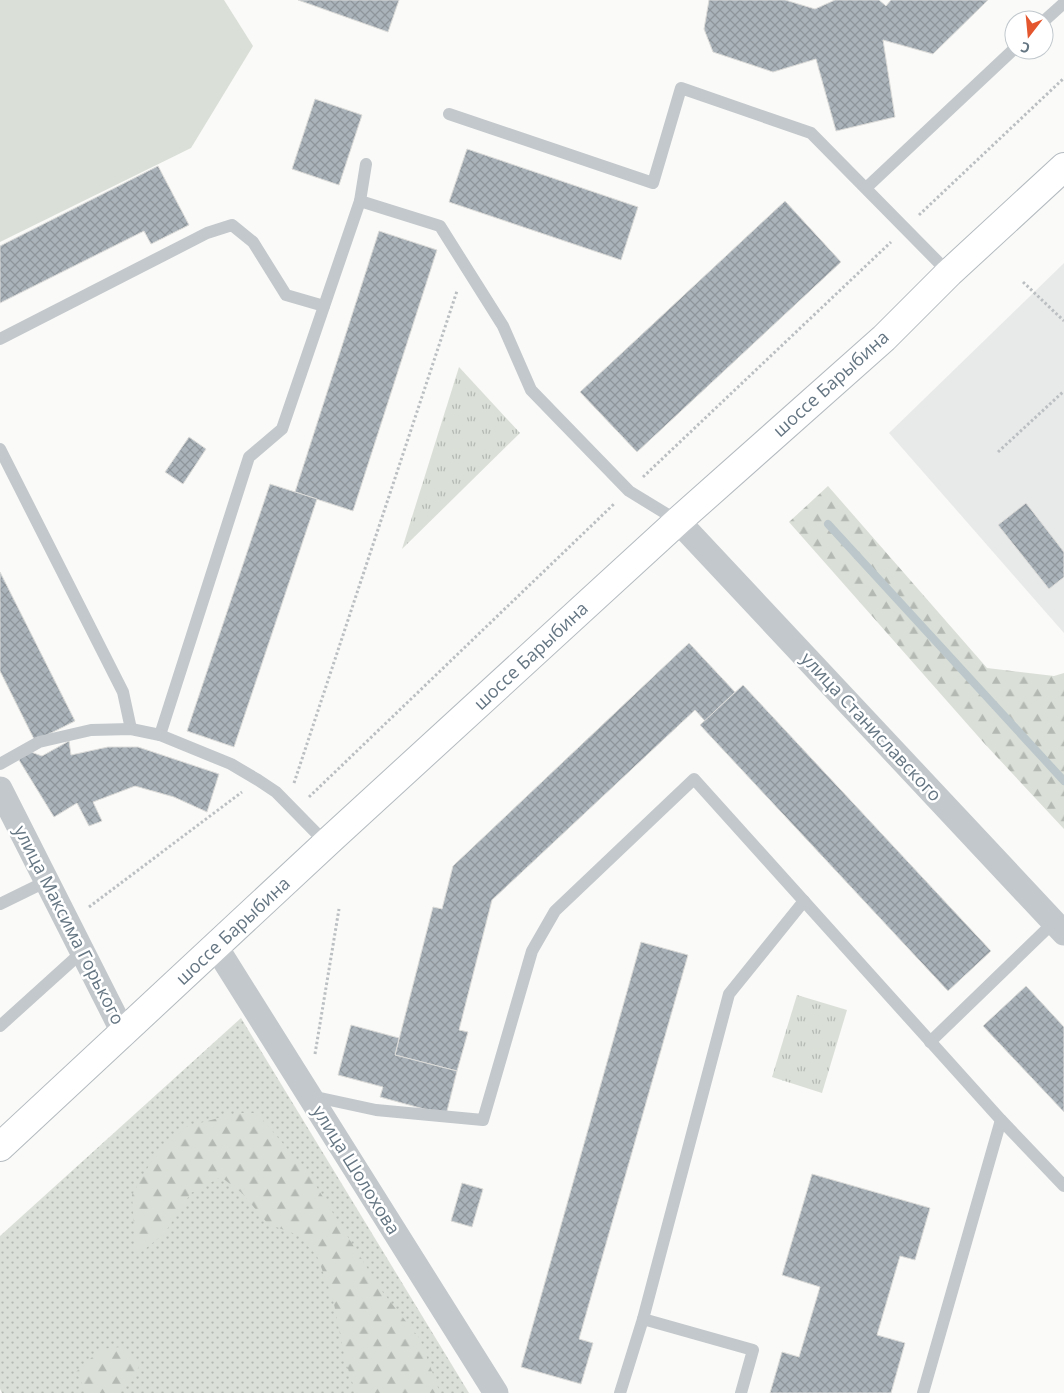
<svg xmlns="http://www.w3.org/2000/svg" width="1064" height="1393" viewBox="0 0 1064 1393" font-family="'Open Sans',sans-serif">
	<style>
		.built { fill: #e8e9e9 }
		.grass { fill: url(#grass-dots) }
		.forest { fill: url(#forest-firs) }
		.park { fill: url(#park-tufts) }
		.garden { fill: #dadfd7 }
		.lines { fill: none; stroke-linecap: round; stroke-linejoin: round }
		.stream { stroke: #bbc7cb; stroke-width: 8 }
		.building { fill: url(#building-cross-hatch); stroke: #dcdcda }
		.secondary-casing { stroke: #b3babf; stroke-width: 30 }
		.path { stroke: #bbbfc2; stroke-width: 3; stroke-dasharray: 2.5 2.5; stroke-linecap: butt }
		.service { stroke: #c3c8cc; stroke-width: 12 }
		.minor { stroke: #c3c8cc; stroke-width: 25 }
		.secondary { stroke: #fff; stroke-width: 28 }
		.labels { text-anchor: middle; stroke-width: 5; stroke-linejoin: round; paint-order: stroke }
		.street-label { font-size: 18px; fill: #657683; stroke: #fff }
	</style>
	<defs>
		<pattern id="grass-dots" width="8" height="8" patternUnits="userSpaceOnUse" patternTransform="scale(1.25)"><rect width="8" height="8" fill="#dadfd7"/><path d="M2 2h.1M6 6h.1" fill="none" stroke="#b4b9b4" stroke-width="1.8" stroke-linecap="round"/></pattern>
		<pattern id="forest-firs" width="22" height="20" patternUnits="userSpaceOnUse" patternTransform="scale(1.25)"><rect width="22" height="20" fill="#dadfd7"/><path d="M5 1l3.5 6h-7zM16 11l3.5 6h-7z" fill="#b4b9b4"/></pattern>
		<pattern id="park-tufts" width="24" height="20" patternUnits="userSpaceOnUse" patternTransform="scale(1.25)"><rect width="24" height="20" fill="#dadfd7"/><path d="M3 7l-1-3M5 7V3M7 7l1-3M15 17l-1-3M17 17v-4M19 17l1-3" fill="none" stroke="#b4b9b4"/></pattern>
		<pattern id="building-cross-hatch" width="8" height="8" patternUnits="userSpaceOnUse" patternTransform="scale(1.25)"><rect width="8" height="8" fill="#aab3b9"/><path d="M0 0l8 8M0 8l8-8" fill="none" stroke="#8e969c"/></pattern>
	</defs>
	<rect width="100%" height="100%" fill="#fafaf8"/>
	<polygon class="built" points="1064,263 1064,633 889,433"/>
	<polygon class="grass" points="241,1018 469,1393 2,1393 0,1389 0,1236"/>
	<g class="forest">
		<polygon points="828,486 987,668 1054,676 1064,673 1064,829 984,743 789,522"/>
		<polygon points="237,1113 257,1113 308,1173 381,1290 420,1339 440,1393 358,1393 355,1391 345,1359 333,1299 317,1256 298,1235 268,1224 242,1193 221,1177 191,1193 164,1234 136,1256 132,1195 151,1162 185,1127"/>
		<polygon points="122,1347 139,1367 120,1393 87,1393 76,1372 101,1349"/>
	</g>
	<g class="park">
		<polygon points="459,367 520,433 402,549"/>
		<polygon points="797,995 847,1010 822,1093 772,1077"/>
	</g>
	<polygon class="garden" points="0,0 224,0 253,46 191,148 0,242"/>
	<g class="lines">
		<polyline class="stream" points="828,524 1064,781"/>
	</g>
	<g class="building">
		<polygon points="298,0 399,0 388,32"/>
		<polygon points="709,0 785,0 815,9 835,0 879,0 886,6 891,0 988,0 933,54 883,40 895,117 836,131 816,59 773,72 713,52 704,29"/>
		<polygon points="315,99 362,115 339,185 292,169"/>
		<polygon points="467,149 638,207 621,260 449,202"/>
		<polygon points="158,166 189,225 151,244 144,231 0,303 0,246"/>
		<polygon points="785,201 841,262 637,452 580,392"/>
		<polygon points="379,231 437,250 353,511 295,492"/>
		<polygon points="189,437 206,449 183,484 165,472"/>
		<polygon points="270,484 317,499 234,747 187,731"/>
		<polygon points="1026,503 1064,552 1064,577 1049,589 998,525"/>
		<polygon points="0,572 75,721 35,741 0,671"/>
		<polygon points="689,643 735,692 705,721 695,710 492,900 459,1030 468,1032 457,1071 395,1055 433,907 442,909 453,866"/>
		<polygon points="743,685 991,951 948,991 700,725"/>
		<polygon points="69,741 71,755 108,747 138,747 219,774 207,812 174,797 135,786 93,802 102,821 89,826 77,803 54,817 19,760 28,751 42,756"/>
		<polygon points="641,942 688,955 579,1339 593,1343 581,1384 521,1367"/>
		<polygon points="1026,986 1064,1027 1064,1112 983,1026"/>
		<polygon points="351,1025 399,1038 395,1055 457,1071 446,1115 380,1097 383,1087 338,1075"/>
		<polygon points="812,1174 930,1208 915,1260 900,1256 877,1335 905,1343 891,1393 770,1393 782,1352 799,1357 820,1287 782,1275"/>
		<polygon points="462,1183 483,1189 472,1227 451,1221"/>
	</g>
	<g class="lines">
		<g class="secondary-casing">
			<polyline id="secondary" points="0,1147 332,838 678,521 884,338 949,273 1064,167"/>
		</g>
		<g class="path">
			<polyline points="919,215 1064,78"/>
			<polyline points="1023,282 1064,321"/>
			<polyline points="998,452 1064,391"/>
			<polyline points="643,477 891,242"/>
			<polyline points="294,783 457,291"/>
			<polyline points="309,797 615,503"/>
			<polyline points="89,907 242,792"/>
			<polyline points="315,1054 339,909"/>
		</g>
		<g class="service">
			<polyline points="1044,21 1064,3"/>
			<polyline points="449,114 653,183 681,88 811,133 949,273"/>
			<polyline points="866,188 1014,49"/>
			<polyline points="360,201 440,226 503,326 531,390 629,491 678,521"/>
			<polyline points="0,339 207,233 232,225 253,242 286,295 324,306"/>
			<polyline points="0,449 123,692 131,729"/>
			<polyline points="160,735 249,457 282,429 360,201 366,164"/>
			<polyline points="0,764 39,742 91,730 131,729 160,735 231,764 258,780 276,792 327,844"/>
			<polyline points="0,904 47,881"/>
			<polyline points="0,1026 82,952"/>
			<polyline points="930,1042 1054,922"/>
			<polyline points="311,1096 376,1110 483,1120 532,951 555,911 694,779 1001,1120 1064,1186"/>
			<polyline points="643,1319 729,994 804,901"/>
			<polyline points="620,1393 643,1319 753,1350 741,1393"/>
			<polyline points="923,1393 1001,1120"/>
		</g>
		<g class="minor">
			<polyline points="678,521 1064,933"/>
			<polyline points="0,789 124,1034"/>
			<polyline points="216,947 496,1393"/>
		</g>
		<use href="#secondary" class="secondary"/>
	</g>
	<g class="labels">
		<g class="street-label">
			<text transform="translate(831 384) rotate(-42)" y="6">шоссе Барыбина</text>
			<text transform="translate(531 656) rotate(-43)" y="6">шоссе Барыбина</text>
			<text transform="translate(871 727) rotate(47)" y="6">улица Станиславского</text>
			<text transform="translate(69 925) rotate(63)" y="6">улица Максима Горького</text>
			<text transform="translate(233 931) rotate(-43)" y="6">шоссе Барыбина</text>
			<text transform="translate(356 1170) rotate(58)" y="6">улица Шолохова</text>
		</g>
	</g>
	<g transform="translate(1029 35) rotate(196)"><circle r="24" fill="#ffffff" stroke="#c1c8cd"/>
	<path d="M0-4L9 19L0 12L-9 19Z" fill="#e4572e"/>
	<text y="-8" font-size="14" font-weight="bold" text-anchor="middle" fill="#657683">С</text>
	</g>
</svg>
